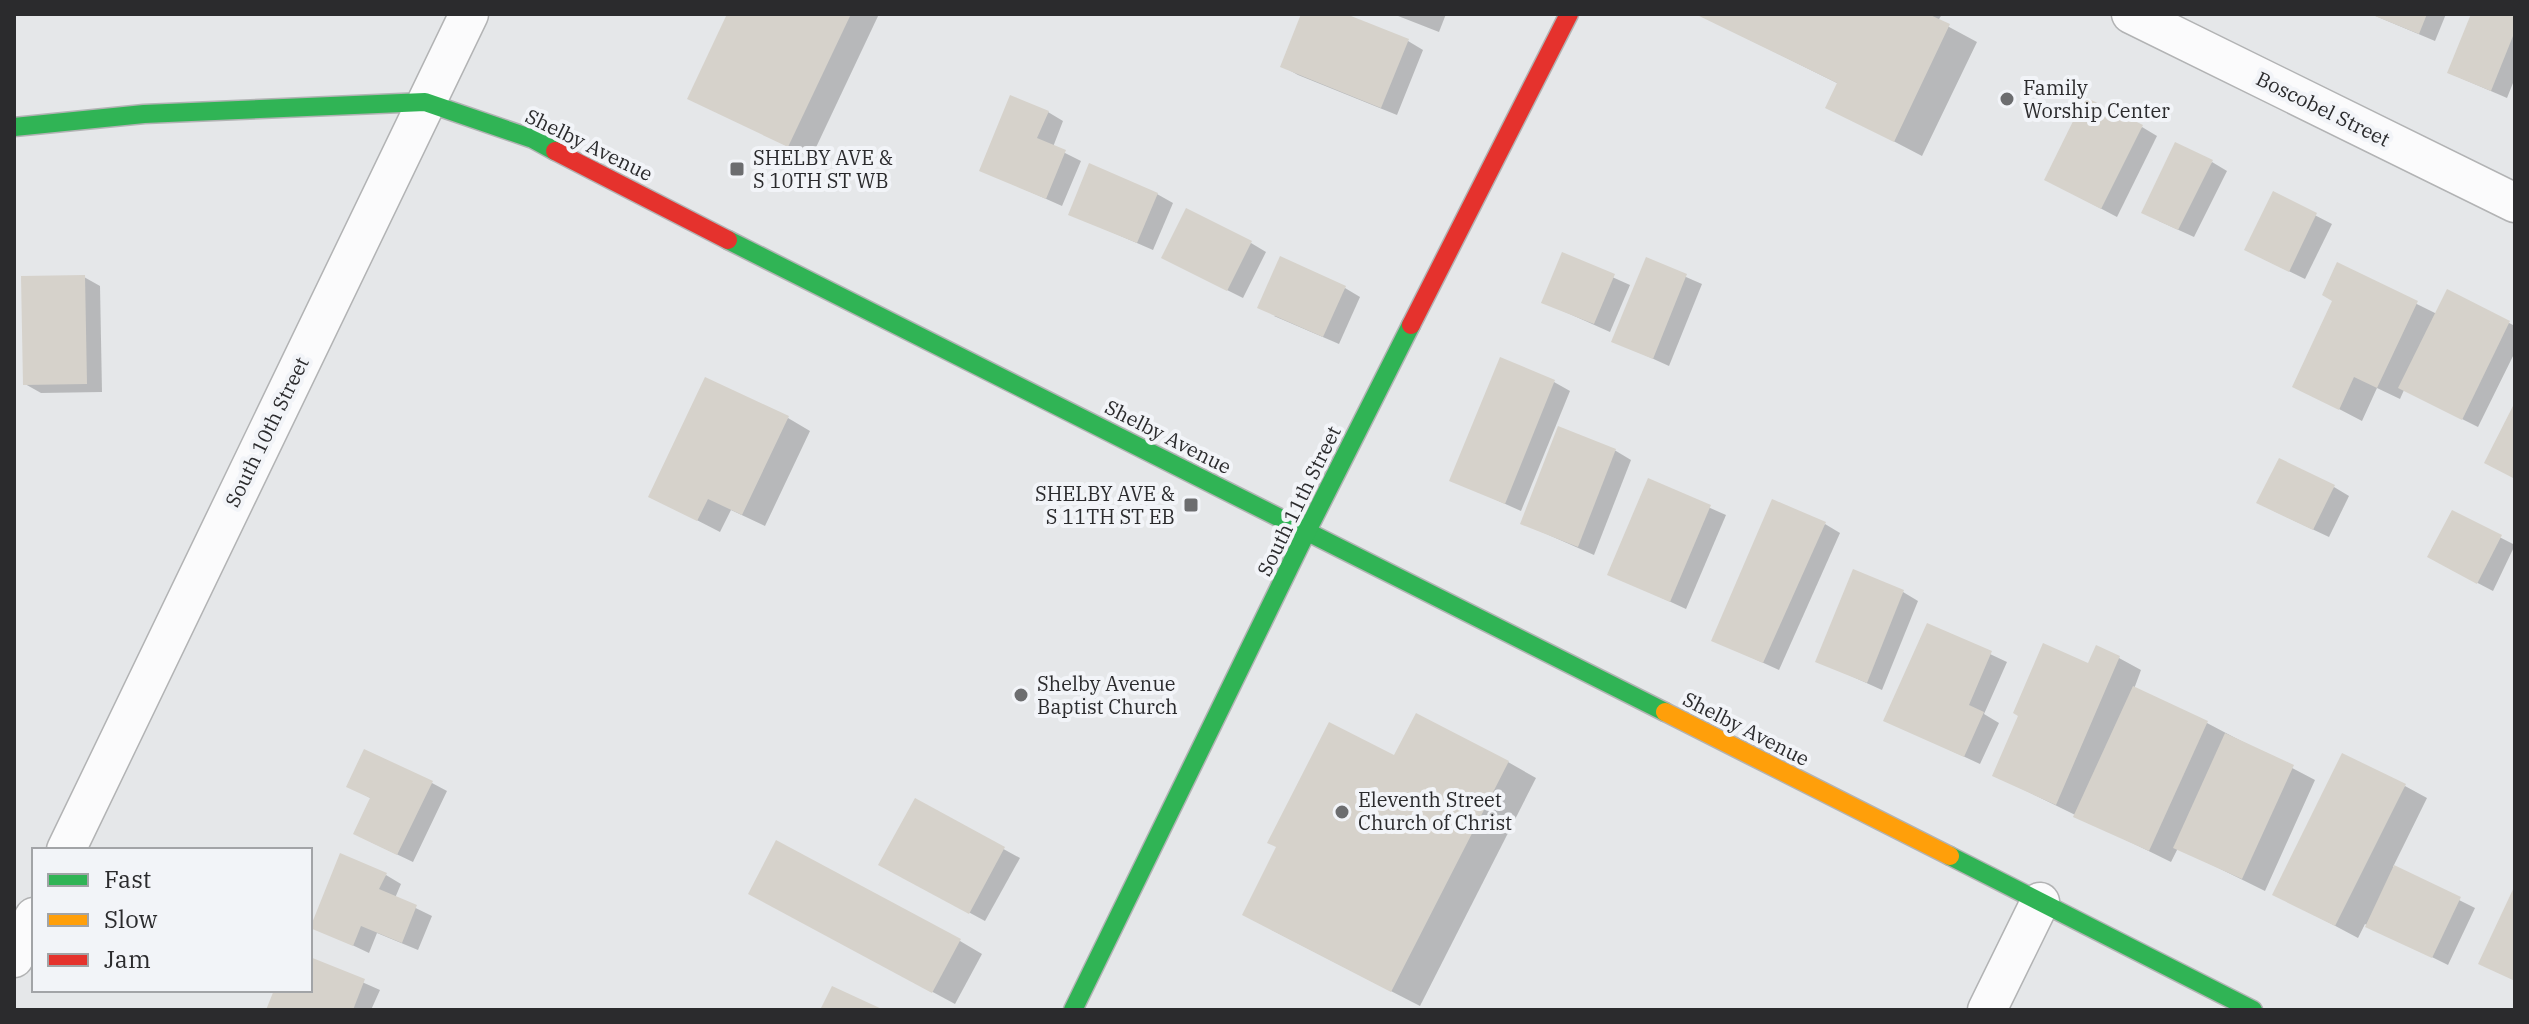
<svg xmlns="http://www.w3.org/2000/svg" width="2529" height="1024" viewBox="0 0 2529 1024" font-family="'IBM Plex Serif',serif">
	<style>
		.shadow { fill: #0003 }
		.building { fill: #d6d2cb }
		.lines { fill: none; stroke-linecap: round; stroke-linejoin: round }
		.street-casing { stroke: #b2b3b4; stroke-width: 41 }
		.fast-casing { stroke: #b2b3b4; stroke-width: 21 }
		.slow-casing { stroke: #b2b3b4; stroke-width: 21 }
		.jam-casing { stroke: #b2b3b4; stroke-width: 21 }
		.street { stroke: #fbfbfc; stroke-width: 38 }
		.fast { stroke: #30b455; stroke-width: 18 }
		.slow { stroke: #ff9f0a; stroke-width: 18 }
		.jam { stroke: #e5322d; stroke-width: 18 }
		.poi-dot { fill: #6c6d6f; stroke: #f2f4f8; stroke-width: 3 }
		.labels { text-anchor: middle; stroke-width: 8; stroke-linejoin: round; paint-order: stroke }
		.poi-label { font-size: 20px; fill: #2b2b2d; stroke: #f2f4f8; text-anchor: start }
		.street-label { font-size: 20px; fill: #2b2b2d; stroke: #f2f4f8 }
	</style>
	<rect width="100%" height="100%" fill="#e5e7e9"/>
	<g class="shadow">
		<polygon points="730,14 879,14 811,158 710,107"/>
		<polygon points="1303,14 1340,14 1408,41 1423,50 1397,115 1298,75 1282,66"/>
		<polygon points="1393,14 1446,14 1439,32"/>
		<polygon points="1698,14 1942,14 1938,21 1977,42 1922,156 1828,107 1839,84"/>
		<polygon points="2371,14 2446,14 2435,41"/>
		<polygon points="2473,14 2515,14 2515,78 2507,98 2449,73"/>
		<polygon points="1048,112 1063,121 1053,147 1081,161 1062,206 981,170"/>
		<polygon points="2142,127 2157,136 2117,217 2062,188"/>
		<polygon points="2212,162 2227,171 2194,237 2159,221"/>
		<polygon points="1157,194 1173,203 1153,250 1070,214"/>
		<polygon points="2274,194 2332,224 2305,279 2262,258"/>
		<polygon points="1251,243 1266,252 1243,298 1179,266"/>
		<polygon points="1563,255 1630,285 1610,332 1543,302"/>
		<polygon points="1647,260 1702,284 1669,366 1614,341"/>
		<polygon points="2338,265 2437,314 2448,292 2515,326 2515,352 2478,427 2404,390 2400,399 2377,388 2362,421 2295,386 2335,301"/>
		<polygon points="84,277 100,286 102,392 41,393 25,384"/>
		<polygon points="1345,288 1360,297 1339,344 1274,316"/>
		<polygon points="1554,382 1570,391 1521,511 1452,480"/>
		<polygon points="788,418 810,431 765,526 731,510 720,532 650,496"/>
		<polygon points="1560,429 1616,451 1631,460 1594,555 1522,523"/>
		<polygon points="1649,481 1726,515 1686,609 1610,574"/>
		<polygon points="2334,487 2349,496 2329,537 2274,511"/>
		<polygon points="2452,513 2515,545 2493,591 2445,566"/>
		<polygon points="1825,524 1840,533 1779,670 1713,640"/>
		<polygon points="1903,592 1918,601 1882,690 1818,661"/>
		<polygon points="1928,625 2007,662 1984,714 1999,723 1980,764 1885,720"/>
		<polygon points="2119,658 2141,670 2134,689 2207,723 2315,780 2265,891 2178,848 2171,862 1994,775 2089,665"/>
		<polygon points="1395,758 1508,762 1536,778 1420,1006 1272,930"/>
		<polygon points="432,783 447,791 413,862 371,842 372,799 348,786"/>
		<polygon points="2405,786 2427,798 2393,867 2475,908 2448,965 2365,924 2358,938 2275,894"/>
		<polygon points="916,801 1020,858 985,921 896,873"/>
		<polygon points="386,875 401,884 395,898 432,916 418,950 377,933 369,953 312,926"/>
		<polygon points="773,906 960,941 982,954 955,1004"/>
		<polygon points="310,959 380,990 371,1010 268,1010 276,990 310,990"/>
	</g>
	<g class="building">
		<polygon points="727,14 851,14 788,147 687,99"/>
		<polygon points="1301,14 1346,14 1409,39 1381,108 1280,67"/>
		<polygon points="1695,14 1928,14 1950,24 1894,142 1825,108 1837,83"/>
		<polygon points="2370,14 2427,14 2419,34"/>
		<polygon points="2471,14 2515,14 2515,31 2491,91 2447,73"/>
		<polygon points="1010,95 1049,111 1037,138 1066,150 1046,199 979,171"/>
		<polygon points="2085,97 2143,125 2101,209 2044,180"/>
		<polygon points="2175,142 2213,160 2178,230 2141,213"/>
		<polygon points="1089,163 1158,193 1137,243 1068,215"/>
		<polygon points="2273,191 2317,213 2289,272 2244,250"/>
		<polygon points="1186,208 1252,241 1227,291 1161,258"/>
		<polygon points="1562,252 1615,274 1594,324 1541,303"/>
		<polygon points="1280,256 1346,286 1323,337 1257,308"/>
		<polygon points="1646,257 1687,274 1653,359 1611,342"/>
		<polygon points="2337,262 2418,301 2377,388 2354,377 2339,410 2292,387 2332,301 2322,295"/>
		<polygon points="85,275 87,384 23,385 21,276"/>
		<polygon points="2447,289 2510,321 2462,420 2398,388"/>
		<polygon points="1500,357 1555,380 1505,504 1449,481"/>
		<polygon points="705,377 789,416 742,515 708,499 697,521 648,497"/>
		<polygon points="2515,402 2515,479 2484,463"/>
		<polygon points="1558,426 1616,449 1578,547 1520,524"/>
		<polygon points="2279,458 2335,485 2313,530 2256,503"/>
		<polygon points="1648,478 1711,505 1670,602 1607,575"/>
		<polygon points="1772,499 1826,522 1763,663 1711,641"/>
		<polygon points="2452,510 2502,535 2477,584 2427,557"/>
		<polygon points="1853,569 1904,590 1867,683 1815,662"/>
		<polygon points="1927,623 1992,651 1969,705 1984,712 1964,757 1883,721"/>
		<polygon points="2043,643 2088,663 2096,645 2120,656 2056,805 1992,776 2018,716 2013,713"/>
		<polygon points="2133,686 2208,721 2149,851 2073,817"/>
		<polygon points="1416,713 1509,761 1391,992 1242,915 1276,847 1267,843 1329,722 1394,755"/>
		<polygon points="2225,733 2294,765 2242,879 2173,848"/>
		<polygon points="364,749 433,781 397,855 353,834 370,798 346,787"/>
		<polygon points="2342,753 2406,784 2335,926 2272,895"/>
		<polygon points="915,798 1005,847 969,914 878,865"/>
		<polygon points="776,840 961,939 932,993 748,894"/>
		<polygon points="340,853 387,873 379,889 417,905 402,943 361,926 353,946 310,928"/>
		<polygon points="2394,865 2461,897 2432,958 2365,927"/>
		<polygon points="2515,885 2515,981 2478,964"/>
		<polygon points="310,957 365,979 353,1010 266,1010 274,990 310,990"/>
		<polygon points="832,986 884,1010 820,1010"/>
	</g>
	<g class="lines">
		<g class="street-casing">
			<g id="street">
				<polyline points="2131,14 2515,203"/>
				<polyline points="66,850 469,14"/>
				<polyline points="14,958 34,917"/>
				<polyline points="1987,1010 2040,902"/>
			</g>
		</g>
		<g class="fast-casing">
			<g id="fast">
				<polyline points="14,127 144,114 425,102 533,139 555,151"/>
				<polyline points="728,240 1665,712"/>
				<polyline points="1950,856 2253,1010"/>
				<polyline points="1073,1010 1307,531 1411,325"/>
			</g>
		</g>
		<g class="slow-casing">
			<polyline id="slow" points="1665,712 1950,856"/>
		</g>
		<g class="jam-casing">
			<g id="jam">
				<polyline points="555,151 728,240"/>
				<polyline points="1411,325 1569,14"/>
			</g>
		</g>
		<use href="#street" class="street"/>
		<use href="#fast" class="fast"/>
		<use href="#slow" class="slow"/>
		<use href="#jam" class="jam"/>
	</g>
	<g class="poi-dot">
		<circle cx="2007" cy="99" r="8"/>
		<rect x="729" y="161" width="16" height="16" rx="4"/>
		<rect x="1183" y="497" width="16" height="16" rx="4"/>
		<circle cx="1021" cy="695" r="8"/>
		<circle cx="1342" cy="812" r="8"/>
	</g>
	<g class="labels">
		<g class="poi-label">
			<text x="2023" y="95">Family<tspan x="2023" dy="23">Worship Center</tspan></text>
			<text x="753" y="165">SHELBY AVE &amp;<tspan x="753" dy="23">S 10TH ST WB</tspan></text>
			<text x="1175" y="501" text-anchor="end">SHELBY AVE &amp;<tspan x="1175" dy="23">S 11TH ST EB</tspan></text>
			<text x="1037" y="691">Shelby Avenue<tspan x="1037" dy="23">Baptist Church</tspan></text>
			<text x="1358" y="807">Eleventh Street<tspan x="1358" dy="23">Church of Christ</tspan></text>
		</g>
		<g class="street-label">
			<text transform="translate(2323 109) rotate(26)" y="7">Boscobel Street</text>
			<text transform="translate(589 145) rotate(26)" y="7">Shelby Avenue</text>
			<text transform="translate(267 432) rotate(-64)" y="7">South 10th Street</text>
			<text transform="translate(1168 437) rotate(27)" y="7">Shelby Avenue</text>
			<text transform="translate(1299 501) rotate(-64)" y="7">South 11th Street</text>
			<text transform="translate(1746 729) rotate(27)" y="7">Shelby Avenue</text>
		</g>
	</g>
	<rect width="2529" height="1024" fill="none" stroke="#2b2b2d" stroke-width="32"/>
	<rect x="32" y="848" width="280" height="144" fill="#f2f4f8" stroke="#a2a4a7" stroke-width="2"/>
	<rect x="48" y="874" width="40" height="12" fill="#30b455" stroke="#a2a4a7" stroke-width="2"/>
	<text x="104" y="888" font-size="24" fill="#2b2b2d">Fast</text>
	<rect x="48" y="914" width="40" height="12" fill="#ff9f0a" stroke="#a2a4a7" stroke-width="2"/>
	<text x="104" y="928" font-size="24" fill="#2b2b2d">Slow</text>
	<rect x="48" y="954" width="40" height="12" fill="#e5322d" stroke="#a2a4a7" stroke-width="2"/>
	<text x="104" y="968" font-size="24" fill="#2b2b2d">Jam</text>
</svg>
